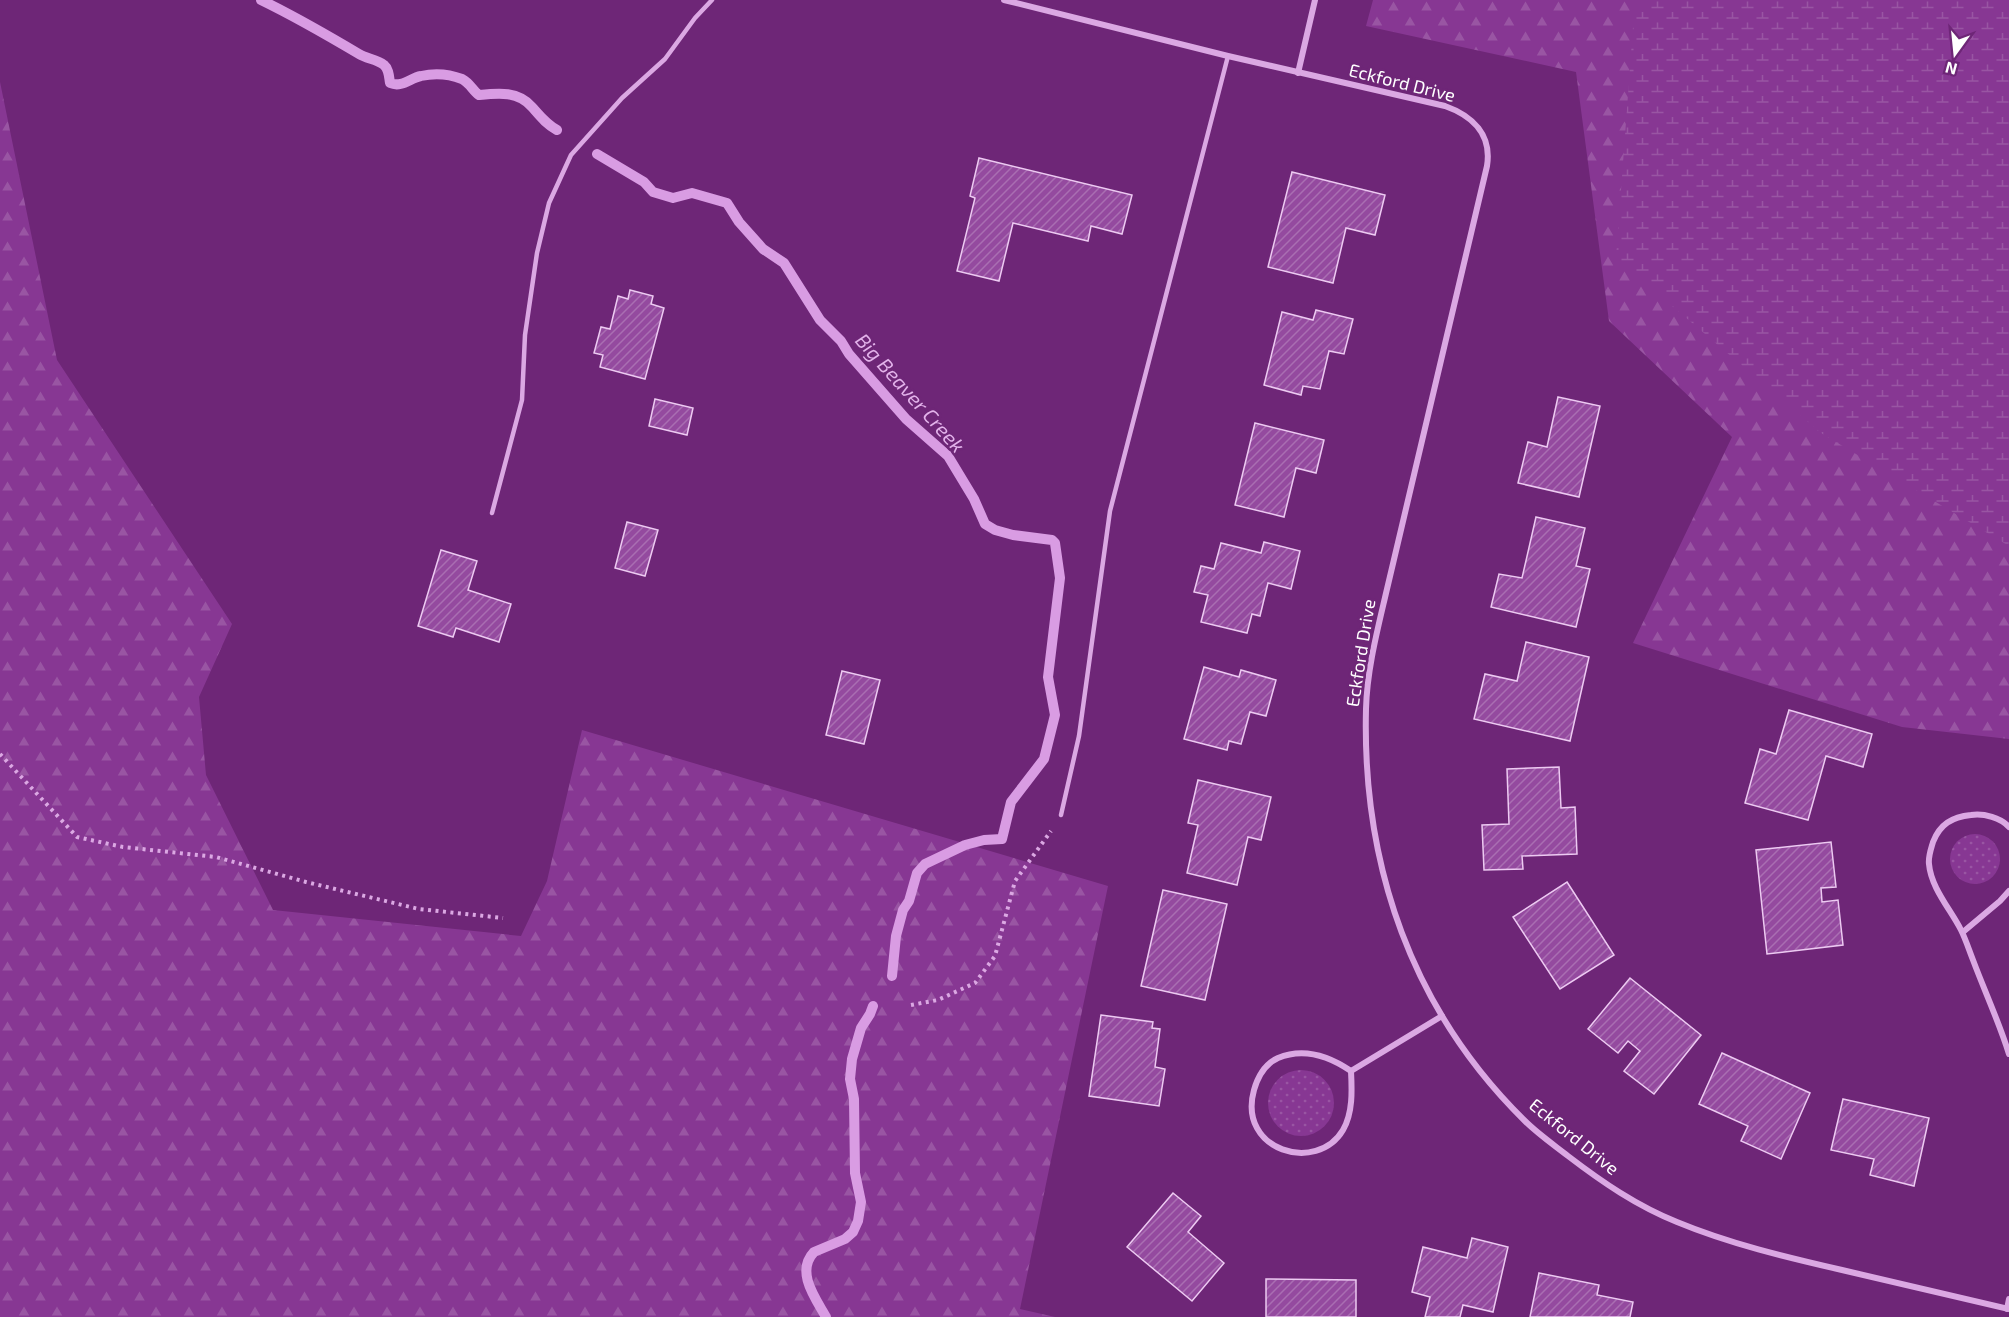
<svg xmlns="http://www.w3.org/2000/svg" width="2009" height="1317" viewBox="0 0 2009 1317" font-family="'Exo 2',sans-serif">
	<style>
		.grass { fill: url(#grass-dots) }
		.forest { fill: url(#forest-firs) }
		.wetland { fill: url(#wetland-marsh) }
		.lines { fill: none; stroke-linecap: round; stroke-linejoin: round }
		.stream { stroke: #d99ce3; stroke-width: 10 }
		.building { fill: url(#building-hatch); stroke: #edcaf2; stroke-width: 1.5 }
		.path { stroke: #dba8e3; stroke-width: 4; stroke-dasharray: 3 4.5; stroke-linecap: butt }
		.lane { stroke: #dba8e3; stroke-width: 4.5 }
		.street { stroke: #dba8e3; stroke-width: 6 }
		.labels { text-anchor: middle; stroke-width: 5; stroke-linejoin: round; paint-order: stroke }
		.street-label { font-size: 18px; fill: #fff; stroke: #6e2677 }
		.water-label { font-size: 20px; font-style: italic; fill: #e3b3eb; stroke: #6e2677 }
	</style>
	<defs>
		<pattern id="grass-dots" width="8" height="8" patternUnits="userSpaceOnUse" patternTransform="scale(1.5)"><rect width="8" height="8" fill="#873793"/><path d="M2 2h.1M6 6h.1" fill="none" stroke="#9955a3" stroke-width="1.8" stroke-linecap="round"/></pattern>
		<pattern id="forest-firs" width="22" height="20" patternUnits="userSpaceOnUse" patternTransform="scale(1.5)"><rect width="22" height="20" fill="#873793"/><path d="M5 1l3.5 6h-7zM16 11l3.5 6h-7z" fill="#9955a3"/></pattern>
		<pattern id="wetland-marsh" width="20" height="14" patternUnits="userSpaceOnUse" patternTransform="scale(1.5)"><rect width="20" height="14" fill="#873793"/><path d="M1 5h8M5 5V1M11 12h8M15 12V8" fill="none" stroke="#9955a3"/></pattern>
		<pattern id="building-hatch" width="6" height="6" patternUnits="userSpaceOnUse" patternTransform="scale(1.5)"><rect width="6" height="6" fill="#944a9f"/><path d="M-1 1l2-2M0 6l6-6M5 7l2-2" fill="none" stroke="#a96eb2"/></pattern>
	</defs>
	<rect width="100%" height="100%" fill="#6e2677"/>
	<g class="grass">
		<circle cx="1975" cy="859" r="25"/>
		<circle cx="1301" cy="1103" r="33"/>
	</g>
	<g class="forest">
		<polygon points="1373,0 2009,0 2009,739 1902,727 1633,643 1732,437 1609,321 1576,72 1366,26"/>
		<polygon points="0,82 57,360 232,624 199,697 206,775 273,910 521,936 547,881 582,730 1108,886 1020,1309 1055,1317 0,1317"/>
	</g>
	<polygon class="wetland" points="1635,0 2009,0 2009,546 1821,433 1616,258"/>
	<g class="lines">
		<g class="stream">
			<path d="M261,0C294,16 327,35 359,54C367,59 377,59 384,65C389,69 389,77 390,83C402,88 410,78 421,76C434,73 449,74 462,79C470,83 473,91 479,95C499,93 518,91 532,107C540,116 546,124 557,130"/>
			<polyline points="597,154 644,182 653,192 673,198 692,193 727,203 739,222 763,249 784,263 820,320 841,341 849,354 906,419 948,456 974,499 985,524 995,530 1013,535 1052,540 1055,543 1060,578 1048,677 1055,715 1044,759 1011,802 1002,839 984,840 965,845 925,864 917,873 909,901 903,910 896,936 892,976"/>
			<path d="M826,1317C816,1299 795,1272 814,1252L845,1239L853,1232L858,1221L861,1202L855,1173L854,1099L850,1079L852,1059L861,1028L870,1014L873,1006"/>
		</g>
	</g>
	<g class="building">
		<polygon points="979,158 1132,195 1122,234 1091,226 1088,241 1013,223 999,281 957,271 975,198 970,196"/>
		<polygon points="1292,172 1385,195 1375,235 1346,228 1333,283 1268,267"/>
		<polygon points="630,290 653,296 651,304 664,308 645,379 600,367 603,355 594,353 601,327 610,329 618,296 628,299"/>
		<polygon points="1316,310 1353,319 1344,354 1329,351 1320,389 1303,386 1301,395 1264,385 1282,312 1313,320"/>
		<polygon points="1558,397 1600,406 1579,497 1518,483 1528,442 1547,447"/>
		<polygon points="655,399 693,408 687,435 649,426"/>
		<polygon points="1255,423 1324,440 1316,473 1296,468 1284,517 1235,505"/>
		<polygon points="1536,517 1585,528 1576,566 1590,569 1576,627 1491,607 1499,574 1522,578"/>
		<polygon points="627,522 658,530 645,576 615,568"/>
		<polygon points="1264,542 1300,551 1291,589 1268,583 1260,616 1252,614 1247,633 1201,622 1208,595 1194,592 1201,566 1214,569 1221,543 1261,553"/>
		<polygon points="441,550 477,561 468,590 511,604 499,642 456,628 453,637 418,626"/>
		<polygon points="1526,642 1589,657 1570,741 1474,719 1485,674 1517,681"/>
		<polygon points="1204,667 1239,677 1241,670 1276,680 1266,716 1250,712 1241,744 1229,741 1227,750 1184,739"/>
		<polygon points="842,671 880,680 864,744 826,735"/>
		<polygon points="1789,710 1872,734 1863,767 1826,756 1808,820 1745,803 1760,749 1776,754"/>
		<polygon points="1559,767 1561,808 1575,807 1577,854 1522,856 1523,869 1484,870 1482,825 1509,824 1507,769"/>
		<polygon points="1198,780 1271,797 1261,840 1248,837 1237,885 1187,873 1198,825 1188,823"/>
		<polygon points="1831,842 1836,887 1821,888 1822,902 1838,900 1843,945 1767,954 1756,850"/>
		<polygon points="1567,882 1614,955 1560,989 1513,917"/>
		<polygon points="1163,890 1227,904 1205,1000 1141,986"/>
		<polygon points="1630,978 1701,1035 1654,1094 1624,1071 1640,1051 1628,1041 1618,1053 1588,1029"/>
		<polygon points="1101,1015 1153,1022 1152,1028 1160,1029 1155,1067 1165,1069 1159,1106 1089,1096"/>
		<polygon points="1722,1053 1810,1093 1781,1159 1741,1141 1748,1126 1699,1104"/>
		<polygon points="1843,1099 1929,1118 1914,1186 1870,1175 1874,1159 1831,1150"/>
		<polygon points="1173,1193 1201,1216 1188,1232 1224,1263 1192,1301 1127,1247"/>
		<polygon points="1472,1238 1508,1247 1493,1312 1463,1305 1460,1317 1425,1317 1430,1297 1412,1292 1423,1247 1467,1258"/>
		<polygon points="1539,1273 1599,1285 1597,1295 1633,1302 1630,1317 1530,1317"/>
		<polygon points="1266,1279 1356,1280 1356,1317 1266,1317"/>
	</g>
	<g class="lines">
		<g class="path">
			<polyline points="0,754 77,837 123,847 216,857 306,882 419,909 503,918"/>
			<polyline points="911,1005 938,1000 975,983 995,956 1015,881 1051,831"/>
		</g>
		<g class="lane">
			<polyline points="492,513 522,400 525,335 537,253 549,203 571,155 622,98 665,59 695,18 712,0"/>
			<polyline points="1061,815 1079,736 1110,511 1228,56"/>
		</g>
		<g class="street">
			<path d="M1004,0L1228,56L1445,106C1473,116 1492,135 1487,166L1387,589C1378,628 1367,669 1366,709C1362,866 1412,1010 1525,1121C1538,1134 1554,1145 1568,1156C1602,1182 1637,1206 1677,1222C1730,1244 1786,1257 1842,1270C1897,1283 1953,1296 2009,1309"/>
			<polyline points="1298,73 1315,0"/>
			<path d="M2009,827C2001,818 1984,813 1971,815C1952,817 1940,824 1933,842C1931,849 1928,857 1929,864C1931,888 1951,910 1961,930C1966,940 1969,950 1973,960C1985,992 1999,1022 2009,1054"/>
			<polyline points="1963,932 2000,901 2009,891"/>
			<path d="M1351,1071C1352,1090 1353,1113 1343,1130C1317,1174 1237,1151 1254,1090C1258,1076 1265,1064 1278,1058C1304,1047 1329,1056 1351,1071L1442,1016"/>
			<polyline points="2007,1309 2009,1299"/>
		</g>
	</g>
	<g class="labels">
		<g class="street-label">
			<text transform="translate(1402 83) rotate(14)" y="6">Eckford Drive</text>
			<text transform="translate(1361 653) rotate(-81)" y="6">Eckford Drive</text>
			<text transform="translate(1574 1137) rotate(39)" y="6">Eckford Drive</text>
		</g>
		<g class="water-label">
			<text transform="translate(910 393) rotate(48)" y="7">Big Beaver Creek</text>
		</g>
	</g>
	<g transform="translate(1955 54) rotate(195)" stroke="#6e2677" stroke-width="4.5" paint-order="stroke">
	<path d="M0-4.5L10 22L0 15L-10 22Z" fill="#ffffff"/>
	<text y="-9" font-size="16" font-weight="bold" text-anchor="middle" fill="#ffffff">N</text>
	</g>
</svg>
